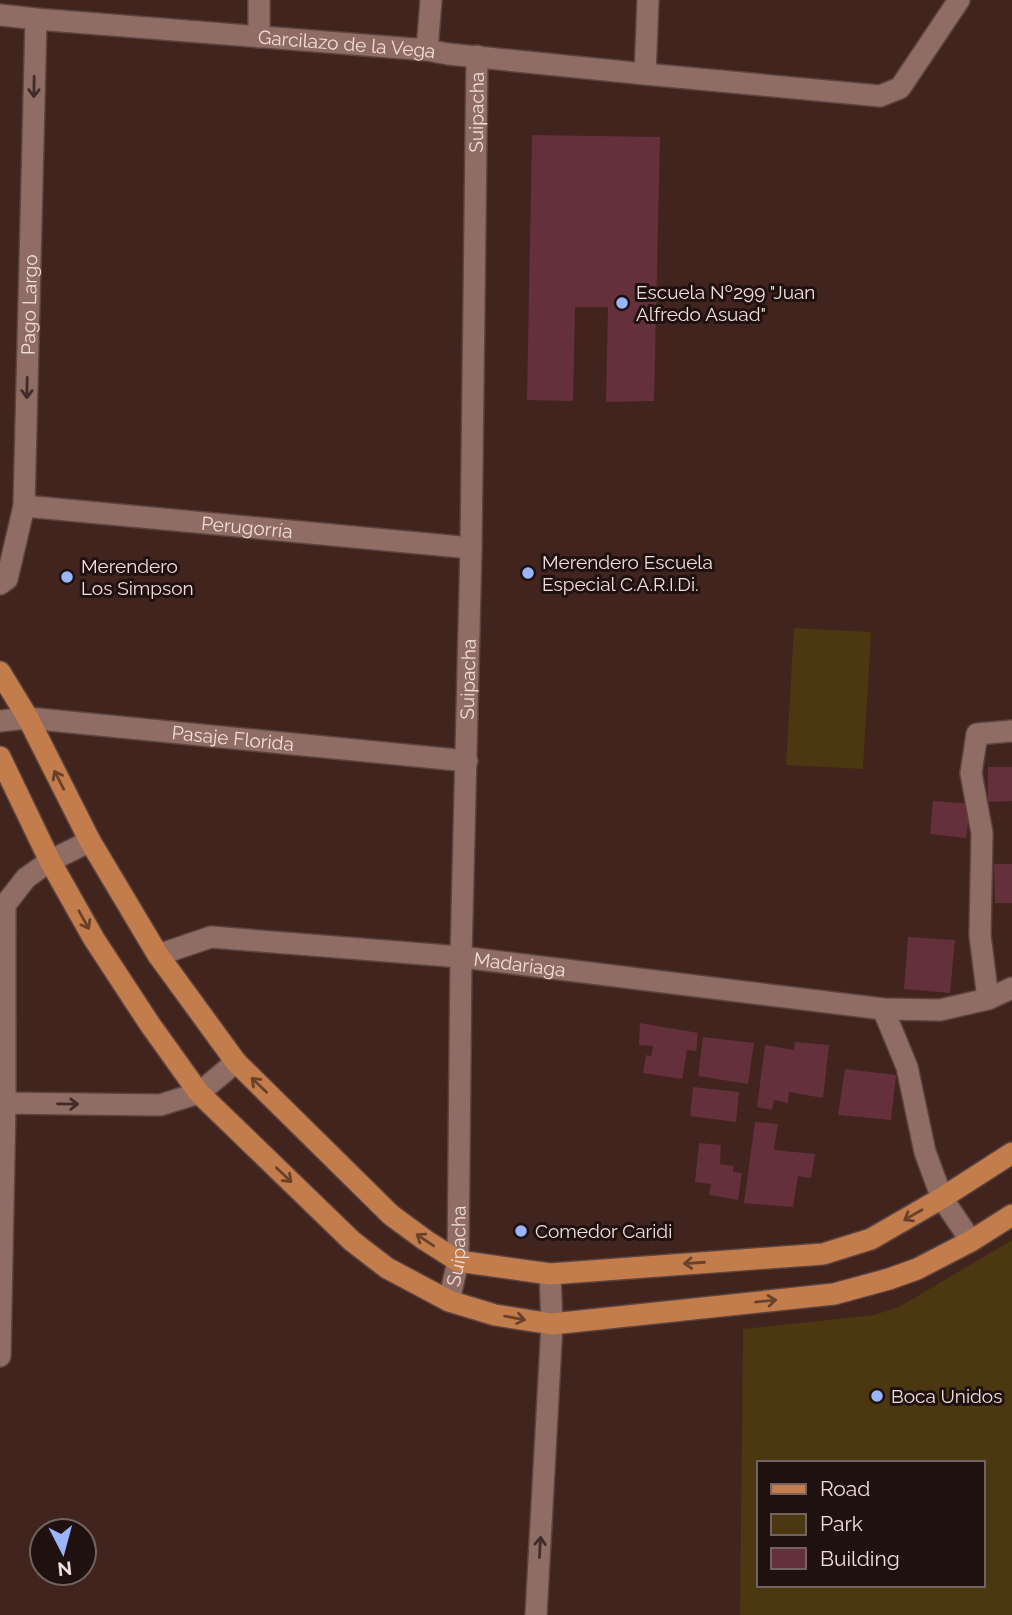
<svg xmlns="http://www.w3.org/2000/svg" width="1012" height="1615" viewBox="0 0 1012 1615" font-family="Raleway,sans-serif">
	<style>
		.green { fill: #4b3710; fill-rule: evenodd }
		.building { fill: #64303c }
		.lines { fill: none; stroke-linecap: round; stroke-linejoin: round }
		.minor-casing { stroke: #5c433e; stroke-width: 24 }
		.major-casing { stroke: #5c433e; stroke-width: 24 }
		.minor { stroke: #8f6c64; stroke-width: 21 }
		.major { stroke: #c37c4b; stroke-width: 21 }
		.oneway { stroke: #412c29 }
		.oneway2 { stroke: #69412a }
		.poi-dot { fill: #9bb5fd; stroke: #1f110f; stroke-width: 2.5 }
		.labels { text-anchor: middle; stroke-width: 6; stroke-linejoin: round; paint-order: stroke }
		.street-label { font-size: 19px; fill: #f2ded9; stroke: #1f110f }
		.poi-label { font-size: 19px; fill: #f2ded9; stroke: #1f110f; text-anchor: start }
	</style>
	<rect width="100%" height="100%" fill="#41241e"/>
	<g class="green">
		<polygon points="794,628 871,632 863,769 786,765"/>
		<path d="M1012,1240V1615H740L743,1329L874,1315L899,1307ZM758,1463H982V1585H758Z"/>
	</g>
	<g class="building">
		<polygon points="532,135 660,137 654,401 606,402 608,307 575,307 573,401 527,400"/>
		<polygon points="988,767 1012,767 1012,801 988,802"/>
		<polygon points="933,801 971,804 966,838 930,834"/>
		<polygon points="994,864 1012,864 1012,903 995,903"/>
		<polygon points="908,937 955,940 950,993 904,989"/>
		<polygon points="640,1023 698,1033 696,1051 687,1050 682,1079 643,1073 646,1055 651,1056 653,1046 639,1045"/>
		<polygon points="703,1037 754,1043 748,1084 698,1076"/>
		<polygon points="795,1042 829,1045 823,1098 789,1092 788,1103 774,1100 772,1110 757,1107 765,1045 794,1050"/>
		<polygon points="845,1069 896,1075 891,1120 838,1115"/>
		<polygon points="693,1087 739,1092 736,1122 690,1116"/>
		<polygon points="755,1122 778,1124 774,1150 815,1154 811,1178 798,1176 793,1207 744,1203"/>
		<polygon points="699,1143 721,1145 720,1164 733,1166 733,1172 742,1173 738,1200 709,1195 711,1184 695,1182"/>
	</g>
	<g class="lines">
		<g class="minor-casing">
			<g id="minor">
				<path id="s1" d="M0,15L36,19L427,50L448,54L645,74L880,96L900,88L959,0"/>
				<polyline points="259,37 259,0"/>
				<polyline points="427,50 431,0"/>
				<polyline points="645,74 648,0"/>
				<path id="s2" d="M24,506L471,548"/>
				<path id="s3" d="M0,584L7,579L24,506L36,19"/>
				<path id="s4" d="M0,721L28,718L467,761"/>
				<path id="s5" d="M158,955L211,937L461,957L883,1009L940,1010L988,999L1012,988"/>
				<polyline points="988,999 980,935 982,833 971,773 977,734 1012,731"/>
				<polyline points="883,1009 907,1067 925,1152 942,1198 971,1241"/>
				<polyline points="0,1103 160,1105 199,1093 236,1062"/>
				<path id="s6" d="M449,1301L458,1261L461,957L471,548L477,56"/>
				<polyline points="0,1356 5,1103 5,905 26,878 50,861 90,841"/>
				<polyline points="536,1615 552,1324 550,1274"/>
			</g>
		</g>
		<g class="major-casing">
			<g id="major">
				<polyline points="0,672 28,718 90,841 158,955 236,1062 391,1215 425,1240 458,1261 550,1274 823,1254 871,1239 942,1198 1012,1153"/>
				<polyline points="0,757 50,861 94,939 149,1023 199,1093 352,1241 387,1268 449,1301 495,1315 552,1324 834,1294 889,1279 917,1269 971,1241 1012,1215"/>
			</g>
		</g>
		<use href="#minor" class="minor"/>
		<use href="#major" class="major"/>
	</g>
	<defs><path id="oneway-shaft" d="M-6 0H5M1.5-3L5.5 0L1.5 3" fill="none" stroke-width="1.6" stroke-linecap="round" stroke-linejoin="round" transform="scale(1.75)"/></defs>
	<g class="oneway">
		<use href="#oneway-shaft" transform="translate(34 87) rotate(91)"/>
		<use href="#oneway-shaft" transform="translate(27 388) rotate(91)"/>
		<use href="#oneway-shaft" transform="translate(68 1104) rotate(1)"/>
		<use href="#oneway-shaft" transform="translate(540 1547) rotate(-87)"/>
	</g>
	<g class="oneway2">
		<use href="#oneway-shaft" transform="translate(59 780) rotate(-117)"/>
		<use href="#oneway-shaft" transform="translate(84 920) rotate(61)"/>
		<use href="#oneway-shaft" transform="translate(259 1085) rotate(-136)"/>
		<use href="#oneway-shaft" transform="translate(284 1175) rotate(44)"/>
		<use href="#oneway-shaft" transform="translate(913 1215) rotate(150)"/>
		<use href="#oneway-shaft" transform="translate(425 1240) rotate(-146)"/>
		<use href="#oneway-shaft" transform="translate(694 1263) rotate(176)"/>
		<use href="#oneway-shaft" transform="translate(766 1301) rotate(-6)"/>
		<use href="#oneway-shaft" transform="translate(515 1318) rotate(10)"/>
	</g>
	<g class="poi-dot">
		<circle cx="622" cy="303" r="7"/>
		<circle cx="528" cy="573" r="7"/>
		<circle cx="67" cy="577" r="7"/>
		<circle cx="521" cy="1231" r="7"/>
		<circle cx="877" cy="1396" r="7"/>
	</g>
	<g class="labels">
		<g class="street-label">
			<text dy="7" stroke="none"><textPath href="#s1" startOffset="348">Garcilazo de la Vega</textPath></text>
			<text dy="7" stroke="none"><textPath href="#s6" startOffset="1190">Suipacha</textPath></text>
			<text dy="7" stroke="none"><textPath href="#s3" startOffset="285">Pago Largo</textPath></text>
			<text dy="7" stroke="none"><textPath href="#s2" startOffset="224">Perugorría</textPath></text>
			<text dy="7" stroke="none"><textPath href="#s6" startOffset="623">Suipacha</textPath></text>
			<text dy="7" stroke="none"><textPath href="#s4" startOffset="234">Pasaje Florida</textPath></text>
			<text dy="7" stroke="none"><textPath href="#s5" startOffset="366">Madariaga</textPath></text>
			<text dy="7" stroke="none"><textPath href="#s6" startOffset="56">Suipacha</textPath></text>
		</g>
		<g class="poi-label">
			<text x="636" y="299">Escuela Nº299 "Juan<tspan x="636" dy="22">Alfredo Asuad"</tspan></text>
			<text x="542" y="569">Merendero Escuela<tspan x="542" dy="22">Especial C.A.R.I.Di.</tspan></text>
			<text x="81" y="573">Merendero<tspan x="81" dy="22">Los Simpson</tspan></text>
			<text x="535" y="1238">Comedor Caridi</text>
			<text x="891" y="1403">Boca Unidos</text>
		</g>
	</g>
	<rect x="757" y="1461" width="228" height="126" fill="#1f110f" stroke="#736360" stroke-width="2"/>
	<rect x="771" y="1484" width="35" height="10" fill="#c37c4b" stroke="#736360" stroke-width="2"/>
	<text x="820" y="1496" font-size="21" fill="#f2ded9">Road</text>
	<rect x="771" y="1514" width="35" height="21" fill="#4b3710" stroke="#736360" stroke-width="2"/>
	<text x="820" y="1531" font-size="21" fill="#f2ded9">Park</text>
	<rect x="771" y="1548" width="35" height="21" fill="#64303c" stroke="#736360" stroke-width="2"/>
	<text x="820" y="1566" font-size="21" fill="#f2ded9">Building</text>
	<g transform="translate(63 1552) rotate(174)"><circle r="33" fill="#1f110f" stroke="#736360" stroke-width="2"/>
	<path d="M0-5L12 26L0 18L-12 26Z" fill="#9bb5fd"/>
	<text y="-10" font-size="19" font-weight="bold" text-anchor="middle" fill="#f2ded9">N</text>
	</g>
</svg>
